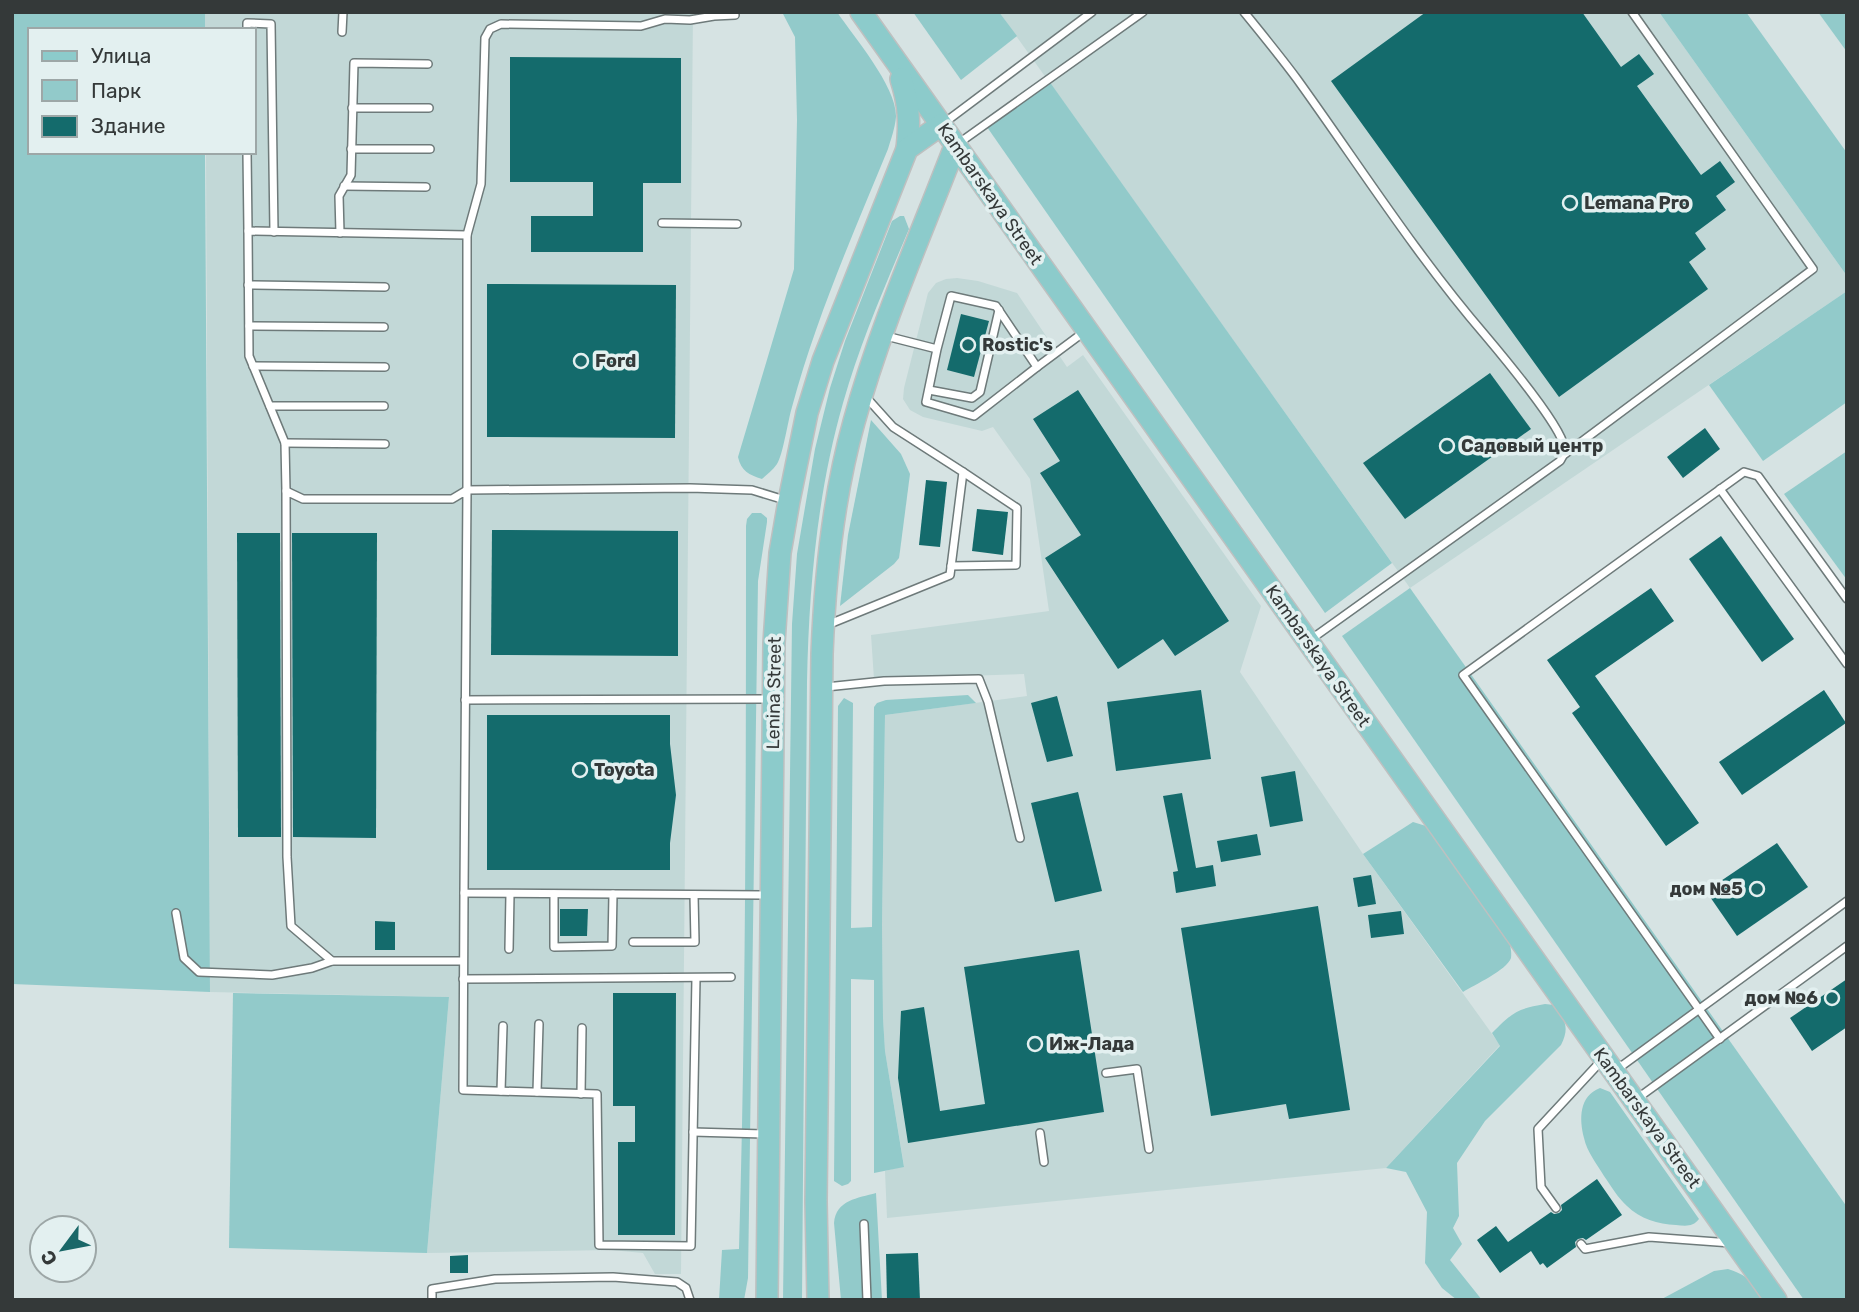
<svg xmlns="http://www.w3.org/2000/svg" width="1859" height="1312" viewBox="0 0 1859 1312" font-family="Rubik,sans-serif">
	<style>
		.built { fill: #c2d8d7 }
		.green { fill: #92caca }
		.building { fill: #146b6c }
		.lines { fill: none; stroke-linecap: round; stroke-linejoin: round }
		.service-casing { stroke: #6e7a7a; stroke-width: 10 }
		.primary-casing { stroke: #bec0c0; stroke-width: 24 }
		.service { stroke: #fff; stroke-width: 7 }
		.primary { stroke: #8ccbcb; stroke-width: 21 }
		.poi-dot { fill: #196768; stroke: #e3f0f0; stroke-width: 2.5 }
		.labels { text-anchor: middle; stroke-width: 7; stroke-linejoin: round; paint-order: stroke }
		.street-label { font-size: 18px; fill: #343939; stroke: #e3f0f0 }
		.poi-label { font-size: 18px; font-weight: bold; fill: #343939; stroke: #e3f0f0; text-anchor: start }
	</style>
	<rect width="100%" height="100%" fill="#d6e3e3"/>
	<g class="built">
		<polygon points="205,12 693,12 681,1274 655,1274 643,1253 611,1250 427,1253 449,997 210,992 206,152 254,152 254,30 205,30"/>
		<polygon points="999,12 1659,12 1847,276 1847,291 1410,588"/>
		<polygon points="957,278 978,281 1017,293 1067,367 1083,355 1261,606 1240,672 1363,854 1500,1045 1386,1168 887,1218 885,1171 904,1166 885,1051 883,1018 882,925 885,715 1027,696 1024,674 874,679 871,635 1049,611 1030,479 993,427 982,431 923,417 910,410 903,399 904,388 928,293 936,283 946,279"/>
	</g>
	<g class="green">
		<polygon points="12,12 205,12 205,30 30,30 30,152 205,152 210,992 12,984"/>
		<path d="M782,12H837C854,37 897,87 896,117C895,128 891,139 888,149C853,234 816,318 792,407C788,420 783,455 777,464C773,470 767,474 762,479C749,475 741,471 738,457L794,269L797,120L795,37Z"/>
		<polygon points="913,12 999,12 1017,36 961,80"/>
		<polygon points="1659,12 1746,12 1847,153 1847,276"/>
		<polygon points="1819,12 1847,12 1847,52 1818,12"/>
		<polygon points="1049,81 1392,563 1325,613 987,127"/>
		<path d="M900,216H904L909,229C885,286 860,343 843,403C817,494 809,588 807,682L802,1300H783L792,624L797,554L815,449L830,388L845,341L892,221Z"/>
		<polygon points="1847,291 1847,402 1763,461 1709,385"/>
		<polygon points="871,420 901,454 910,474 900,551 899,558 894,564 840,606 848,535"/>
		<polygon points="1847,451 1847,580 1784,494"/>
		<path d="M752,513H761L767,518V522L758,581L748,1278L744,1300H719L722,1250L739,1249C746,1008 746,767 746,526L747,519Z"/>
		<polygon points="1410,588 1847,1207 1847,1300 1804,1300 1342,636"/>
		<polygon points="968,695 976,703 885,715 882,925 883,1018 885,1051 904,1167 874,1173 874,980 851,979 851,1181 848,1184 842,1186 834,1181 838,706 844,698 853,703 851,928 872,927 874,707 877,703 886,700"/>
		<path d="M1413,822L1426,826L1509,940C1510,945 1512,952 1511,958C1507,970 1474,985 1463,992L1363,854Z"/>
		<polygon points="233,993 449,997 427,1253 229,1248"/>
		<path d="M1545,1004L1554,1005C1565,1020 1570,1027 1561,1045L1485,1121L1457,1163L1459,1216L1453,1228L1462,1244L1450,1260L1482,1300H1457L1442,1288L1425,1263L1427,1212L1406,1172L1386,1168L1500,1046L1492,1033C1512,1013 1516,1009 1545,1004Z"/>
		<path d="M1600,1088L1610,1092L1699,1219C1693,1227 1686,1226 1676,1225C1658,1224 1640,1219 1627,1206C1618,1198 1611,1186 1604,1176C1597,1164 1587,1152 1584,1138C1579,1119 1579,1096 1600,1088Z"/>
		<path d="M876,1193L882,1300H841L834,1223C836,1200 858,1198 876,1193Z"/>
		<path d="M1728,1269C1748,1275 1754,1284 1766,1300H1660L1714,1271Z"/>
	</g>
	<g class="building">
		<polygon points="1426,12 1582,12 1621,67 1639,54 1654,74 1637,86 1701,175 1720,161 1735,182 1716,196 1726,210 1695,233 1706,249 1689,262 1708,289 1559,397 1331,81"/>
		<polygon points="510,57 681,58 681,183 643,183 643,252 531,252 531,216 593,216 593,182 510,182"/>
		<polygon points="487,284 676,285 675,438 487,437"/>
		<polygon points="961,314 989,321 974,377 947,370"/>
		<polygon points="1490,373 1531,429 1405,519 1363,463"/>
		<polygon points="1078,390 1229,621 1175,656 1163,639 1118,669 1045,558 1081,535 1040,473 1060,461 1033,419"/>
		<polygon points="1705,428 1720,449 1683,478 1667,457"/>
		<polygon points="926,480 947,482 940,547 919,545"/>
		<polygon points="977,509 1008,512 1003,555 972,551"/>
		<polygon points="492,530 678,531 678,656 491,655"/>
		<polygon points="237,533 280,533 281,837 238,837"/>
		<polygon points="292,533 377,533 376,838 293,837"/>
		<polygon points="1721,536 1794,639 1762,662 1689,559"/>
		<polygon points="1651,588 1674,621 1595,676 1699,823 1666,846 1572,713 1580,707 1547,660"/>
		<polygon points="1201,690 1211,759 1116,771 1107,702"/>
		<polygon points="1824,690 1846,723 1742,795 1719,762"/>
		<polygon points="1057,696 1073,756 1047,762 1031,703"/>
		<polygon points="487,715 670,715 670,744 676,795 670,843 670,870 487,870"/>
		<polygon points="1295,771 1303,821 1270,827 1261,777"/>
		<polygon points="1078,792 1102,891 1055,902 1031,803"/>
		<polygon points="1182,793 1196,868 1213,865 1216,886 1176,893 1173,872 1178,871 1163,796"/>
		<polygon points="1257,834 1261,855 1221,862 1217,841"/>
		<polygon points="1777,843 1808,887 1737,936 1706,891"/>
		<polygon points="1371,875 1376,904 1358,907 1353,878"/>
		<polygon points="1318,906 1350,1110 1289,1119 1286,1104 1211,1116 1181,928"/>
		<polygon points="560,909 588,909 587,936 560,936"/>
		<polygon points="1401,911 1404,934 1371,938 1368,915"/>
		<polygon points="375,921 395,922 395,950 375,950"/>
		<polygon points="1079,950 1104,1112 908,1143 898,1078 901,1011 924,1007 940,1111 985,1104 964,967"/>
		<polygon points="1847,979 1847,1027 1812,1051 1790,1018"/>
		<polygon points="613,993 676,993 675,1235 618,1235 618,1142 635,1142 635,1106 613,1106"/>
		<polygon points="1597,1179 1622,1215 1586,1240 1583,1238 1578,1239 1575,1242 1576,1247 1547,1268 1543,1263 1540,1265 1531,1251 1500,1273 1477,1240 1496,1226 1508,1242 1551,1212 1554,1214 1559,1213 1562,1210 1561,1205"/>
		<polygon points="918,1253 920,1300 887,1300 886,1254"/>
		<polygon points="468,1255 468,1273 450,1273 450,1256"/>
	</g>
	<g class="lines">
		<g class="service-casing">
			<g id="service">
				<path d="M1244,12C1262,34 1280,56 1297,79C1359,165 1416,255 1485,335C1501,354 1562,427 1564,447C1565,453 1563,456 1560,461L1310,640"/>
				<polyline points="735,15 714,16 690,20 665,19 641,26 501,24 490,29 485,38 481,184 467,235 467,490 690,488 752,490 788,501"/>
				<polyline points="247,30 247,23 271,24 274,232"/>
				<polyline points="342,32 343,12"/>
				<polyline points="352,108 429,108"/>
				<polyline points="944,123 1092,12"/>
				<polyline points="959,143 1143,12"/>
				<polyline points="351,149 430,149"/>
				<polyline points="247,152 248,231"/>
				<polyline points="344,186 426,187"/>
				<polyline points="662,223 737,224"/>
				<polyline points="340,233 339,196 351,175 354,63 428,64"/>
				<polyline points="248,285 385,287"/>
				<polyline points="249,326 384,327"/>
				<polyline points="886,336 937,349 926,402 974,416 1037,367 996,306 951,296 937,349"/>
				<polyline points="253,366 385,367"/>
				<polyline points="1037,367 1084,332"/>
				<polyline points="929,390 972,398 980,392 999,310"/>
				<polyline points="270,406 384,406"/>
				<polyline points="285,443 385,444"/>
				<polyline points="1565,454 1813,269 1632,12"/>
				<polyline points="1720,489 1847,664"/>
				<polyline points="286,491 285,443 249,356 248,231 467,235"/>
				<polyline points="951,566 1016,565 1017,508 963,472"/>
				<polyline points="827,625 950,575 963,472 893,427 866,397"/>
				<polyline points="826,687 884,681 979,679 988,702 1020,838"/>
				<polyline points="465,700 770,699"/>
				<polyline points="464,893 463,1090 597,1094 599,1245 691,1246 696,978"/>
				<polyline points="554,894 554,947 612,946 613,894"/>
				<polyline points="176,913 184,958 199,972 272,975 312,968 332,961"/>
				<polyline points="633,942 695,942 694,895"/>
				<polyline points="509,949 510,894"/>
				<polyline points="462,961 332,961 291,926 287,857 286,491 303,499 452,499 467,490 464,893 768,895"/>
				<polyline points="463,979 731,977"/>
				<polyline points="1720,1039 1463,675 1744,472 1758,476 1847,599"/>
				<polyline points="1613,1066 1623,1065 1847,901"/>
				<polyline points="1106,1073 1137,1069 1149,1149"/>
				<polyline points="501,1091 503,1026"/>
				<polyline points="537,1092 539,1024"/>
				<polyline points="581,1094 582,1028"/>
				<polyline points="1642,1104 1642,1095 1847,946"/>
				<polyline points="693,1132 766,1134"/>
				<polyline points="1040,1133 1044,1162"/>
				<polyline points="1556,1208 1541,1187 1538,1129 1603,1059"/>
				<polyline points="864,1224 867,1300"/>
				<polyline points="1581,1244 1585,1249 1649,1237 1731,1243"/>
				<polyline points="432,1300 432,1289 495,1279 613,1277 677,1282 686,1288 690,1300"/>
			</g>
		</g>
		<g class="primary-casing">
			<g id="primary">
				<polyline points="861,12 1776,1300"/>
				<path d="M901,79C909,104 910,122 907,149"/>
				<polyline points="767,1300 774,643 780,553 789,501 807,413 823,361 907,149 941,125"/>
				<path d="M818,1300L816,1202L822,654C825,576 833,497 854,422C880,327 920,237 955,146"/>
			</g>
		</g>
		<use href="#service" class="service"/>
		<use href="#primary" class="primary"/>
	</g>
	<g class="poi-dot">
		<circle cx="1570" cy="203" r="7"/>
		<circle cx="968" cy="345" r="7"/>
		<circle cx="581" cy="361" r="7"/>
		<circle cx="1447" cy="446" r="7"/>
		<circle cx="580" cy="770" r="7"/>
		<circle cx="1757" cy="889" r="7"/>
		<circle cx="1832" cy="998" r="7"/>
		<circle cx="1035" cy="1044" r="7"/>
	</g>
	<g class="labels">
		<g class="street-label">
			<text transform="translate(990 194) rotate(55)" y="6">Kambarskaya Street</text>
			<text transform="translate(1318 656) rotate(55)" y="6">Kambarskaya Street</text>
			<text transform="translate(774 693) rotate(-89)" y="6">Lenina Street</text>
			<text transform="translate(1647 1118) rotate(54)" y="6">Kambarskaya Street</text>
		</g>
		<g class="poi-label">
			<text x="1584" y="209">Lemana Pro</text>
			<text x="982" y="351">Rostic's</text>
			<text x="595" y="367">Ford</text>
			<text x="1461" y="452">Садовый центр</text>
			<text x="594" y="776">Toyota</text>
			<text x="1743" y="895" text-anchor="end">дом №5</text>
			<text x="1818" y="1004" text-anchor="end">дом №6</text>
			<text x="1049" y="1050">Иж-Лада</text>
		</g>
	</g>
	<rect width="1859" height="1312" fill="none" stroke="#343939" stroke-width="28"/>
	<rect x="28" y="28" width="228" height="126" fill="#e3f0f0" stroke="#9da7a7" stroke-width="2"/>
	<rect x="42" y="51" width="35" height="10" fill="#8ccbcb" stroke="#9da7a7" stroke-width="2"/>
	<text x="91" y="63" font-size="21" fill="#343939">Улица</text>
	<rect x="42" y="80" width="35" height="21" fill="#92caca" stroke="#9da7a7" stroke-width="2"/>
	<text x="91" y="98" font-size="21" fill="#343939">Парк</text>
	<rect x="42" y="116" width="35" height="21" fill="#146b6c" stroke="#9da7a7" stroke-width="2"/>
	<text x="91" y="133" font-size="21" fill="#343939">Здание</text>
	<g transform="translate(63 1249) rotate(238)"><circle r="33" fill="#e3f0f0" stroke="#9da7a7" stroke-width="2"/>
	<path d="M0-5L12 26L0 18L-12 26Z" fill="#196768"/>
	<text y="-10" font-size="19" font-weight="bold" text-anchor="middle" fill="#343939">С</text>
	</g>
</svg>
